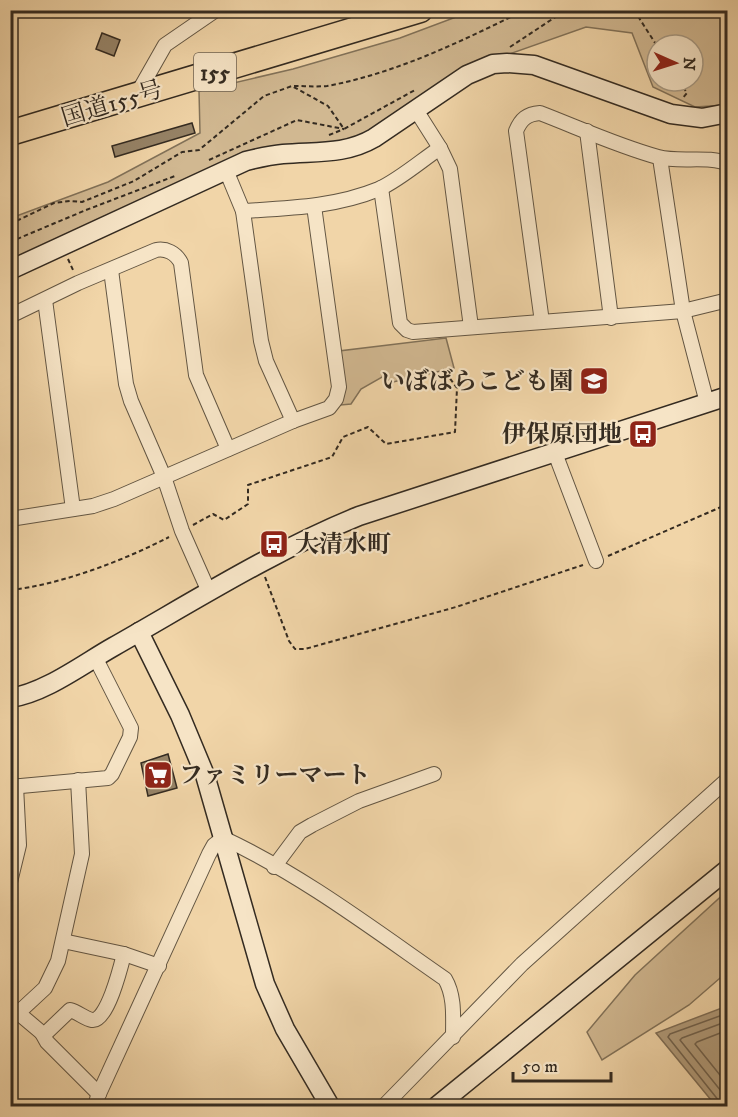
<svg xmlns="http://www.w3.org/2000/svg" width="738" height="1117" viewBox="0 0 738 1117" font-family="'IM FELL DW Pica','Noto Serif JP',serif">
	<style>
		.green { fill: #d1b891; stroke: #827259; stroke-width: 1.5; fill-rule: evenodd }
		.water { fill: #b19b7a; stroke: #7f6e56; stroke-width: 1.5 }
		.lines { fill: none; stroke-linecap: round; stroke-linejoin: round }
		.shore { stroke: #72634e; stroke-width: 1.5 }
		.building { fill: #968367; stroke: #342b21; stroke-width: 1.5 }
		.street-casing { stroke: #635643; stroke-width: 16 }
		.secondary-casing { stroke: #342b21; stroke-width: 21 }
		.highway-casing { stroke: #342b21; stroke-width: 27 }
		.path { stroke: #342b21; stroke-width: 2; stroke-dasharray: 4.5 3; stroke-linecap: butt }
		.street { stroke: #f6e4c6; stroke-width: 14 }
		.secondary { stroke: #f6e4c6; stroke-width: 18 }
		.highway { stroke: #f1d5a8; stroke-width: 24 }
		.labels { text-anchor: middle; stroke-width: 4.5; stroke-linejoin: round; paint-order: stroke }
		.shield { fill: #f6e4c6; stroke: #6e6252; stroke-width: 1.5 }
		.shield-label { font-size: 22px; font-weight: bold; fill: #342b21 }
		.street-label { font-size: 24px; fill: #342b21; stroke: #f6e4c6 }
		.poi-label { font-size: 24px; font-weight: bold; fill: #342b21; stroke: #f6e4c6; text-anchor: end }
	</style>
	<rect width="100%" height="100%" fill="#f1d5a8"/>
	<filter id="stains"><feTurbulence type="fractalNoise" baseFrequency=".00333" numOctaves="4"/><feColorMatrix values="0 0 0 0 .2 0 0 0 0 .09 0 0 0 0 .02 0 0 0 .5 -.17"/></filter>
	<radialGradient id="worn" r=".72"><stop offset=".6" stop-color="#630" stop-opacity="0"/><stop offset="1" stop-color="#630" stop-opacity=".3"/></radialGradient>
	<g class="green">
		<path d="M472,11H727V105L695,107L653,87L632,33L586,27L495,59L373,131L336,147L262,150L11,262V218L108,182L200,133L199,91L293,69L400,38ZM657,45H693V81H657Z"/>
		<polygon points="446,338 454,368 393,382 382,377 361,389 351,404 341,405 343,387 339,351"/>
		<polygon points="727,891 727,972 689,1005 602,1060 587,1032 635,975"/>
	</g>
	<polygon class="water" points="727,1006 727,1106 716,1106 656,1033"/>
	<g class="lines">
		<g class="shore">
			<polyline points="728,1021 682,1038 680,1040 725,1096 728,1103"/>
			<polyline points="728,1030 697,1042 695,1044 728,1085"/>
			<polyline points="720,1106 719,1101 668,1037 670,1034 728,1013"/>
		</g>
	</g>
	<g class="building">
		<polygon points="102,33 120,40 114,56 96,49"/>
		<polygon points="192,123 195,133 115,157 112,146"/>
		<polygon points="168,754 177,788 148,796 141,763"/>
	</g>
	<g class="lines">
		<g class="street-casing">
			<g id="street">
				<polyline points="136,96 165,45 216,10"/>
				<polyline points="416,110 440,148 450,169 471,327"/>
				<polyline points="587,131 611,318"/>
				<polyline points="660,158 683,311 707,403"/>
				<path d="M226,170L243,211C290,208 335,207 379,189C399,180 422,160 440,148"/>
				<polyline points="381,188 400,323 407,330 413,332 683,311 728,300"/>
				<polyline points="243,211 261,341 266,361 293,421"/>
				<polyline points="111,270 126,384 131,401 164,477 182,531 209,592"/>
				<polyline points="45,300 73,509"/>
				<path d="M10,316L78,283L156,250C166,248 176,253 181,263L196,375L228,449"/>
				<path d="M542,322L516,131C521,119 527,114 540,113C579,128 618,146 658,157C680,163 709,155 728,164"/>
				<polyline points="555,453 596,561"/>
				<polyline points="10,519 93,506 114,499 293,421 329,408 336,399 339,387 314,206"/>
				<polyline points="10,787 108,778 112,774 130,737 131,728 95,657"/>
				<polyline points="274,867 300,832 312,825 359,801 434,774"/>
				<polyline points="10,882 19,845 16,786"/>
				<polyline points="63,941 124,954 159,966"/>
				<path d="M10,1006L42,1033H46L70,1010C78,1012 85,1019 92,1020C107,1023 121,966 124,954"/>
				<polyline points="18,1013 45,988 58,961 82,854 78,780"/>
				<polyline points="42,1033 47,1042 99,1094"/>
				<path d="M95,1106L98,1096L209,854L214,845L223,838C302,875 373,929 445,979C455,996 453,1017 453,1037"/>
				<polyline points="384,1106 522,964 728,779"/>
			</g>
		</g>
		<g class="secondary-casing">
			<g id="secondary">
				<path d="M10,270L246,161C258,158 271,155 283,154C315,151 345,155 374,138L467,75L493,64L507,63L534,65L671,114L702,118L728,113"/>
				<polyline points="139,632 180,715 205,775 265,984 285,1029 330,1106"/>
				<path d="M10,698C45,693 83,664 113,647C194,601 273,551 359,516L728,396"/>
				<polyline points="437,1106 728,869"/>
			</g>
		</g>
		<g class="highway-casing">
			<polyline id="highway" points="10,133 420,10"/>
		</g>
		<g class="path">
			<polyline points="634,10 657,46"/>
			<polyline points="510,47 566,10"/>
			<polyline points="679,81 687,93 682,99"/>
			<path d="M294,86C305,86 316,87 327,86C397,73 462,41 525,10"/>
			<polyline points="329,135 344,129"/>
			<polyline points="209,160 297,120 344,129"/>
			<polyline points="10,224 54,203 70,201 82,202 134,181 182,152 199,150 264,96 292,86 328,106 344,129 415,90"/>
			<polyline points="10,242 86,210 175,176"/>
			<polyline points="68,259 73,270"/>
			<polyline points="193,525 213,514 224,520 248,504 248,485 332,457 343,437 368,427 386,444 455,432 457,388 443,369"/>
			<polyline points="608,556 728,504"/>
			<polyline points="265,577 289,641 295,649 305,649 456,607 583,565"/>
			<path d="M10,590C60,585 125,560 169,537"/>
		</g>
		<use href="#street" class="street"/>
		<use href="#secondary" class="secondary"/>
		<use href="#highway" class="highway"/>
	</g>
	<defs>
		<g id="school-square" transform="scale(1.5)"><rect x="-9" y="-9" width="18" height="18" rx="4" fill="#8f2418" stroke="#f6e4c6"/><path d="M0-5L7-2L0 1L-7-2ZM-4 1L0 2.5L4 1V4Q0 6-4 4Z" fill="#fff"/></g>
		<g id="bus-square" transform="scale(1.5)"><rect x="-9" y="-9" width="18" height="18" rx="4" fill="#8f2418" stroke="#f6e4c6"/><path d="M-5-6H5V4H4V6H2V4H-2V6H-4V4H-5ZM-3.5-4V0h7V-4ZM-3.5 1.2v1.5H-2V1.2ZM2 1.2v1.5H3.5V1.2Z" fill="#fff"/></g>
		<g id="supermarket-square" transform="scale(1.5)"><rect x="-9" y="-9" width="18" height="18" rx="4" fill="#8f2418" stroke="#f6e4c6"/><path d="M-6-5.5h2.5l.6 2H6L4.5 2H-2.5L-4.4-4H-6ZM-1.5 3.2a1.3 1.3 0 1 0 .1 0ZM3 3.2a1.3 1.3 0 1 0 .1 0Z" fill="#fff"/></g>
	</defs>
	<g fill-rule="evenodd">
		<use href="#school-square" x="594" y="381"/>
		<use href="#bus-square" x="643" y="434"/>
		<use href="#bus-square" x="274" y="544"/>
		<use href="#supermarket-square" x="158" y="775"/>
	</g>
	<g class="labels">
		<rect class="shield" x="194" y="53" width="42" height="38" rx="4.5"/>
		<g class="shield-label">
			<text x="215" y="80">155</text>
		</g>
		<g class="street-label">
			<text transform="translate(112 103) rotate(-17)" y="8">国道155号</text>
		</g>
		<g class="poi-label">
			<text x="573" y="389">いぼばらこども園</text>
			<text x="622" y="442">伊保原団地</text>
			<text x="295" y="552" text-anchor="start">大清水町</text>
			<text x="179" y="783" text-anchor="start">ファミリーマート</text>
		</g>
	</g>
	<rect width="738" height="1117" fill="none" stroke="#f1d5a8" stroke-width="36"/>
	<rect x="12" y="12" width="714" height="1093" fill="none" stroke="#342b21" stroke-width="3"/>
	<rect x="18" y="18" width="702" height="1081" fill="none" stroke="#342b21" stroke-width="1.5"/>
	<g transform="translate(675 63) rotate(93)"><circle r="28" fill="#f6e4c6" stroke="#a89a84" stroke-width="1.5"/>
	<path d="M0-4.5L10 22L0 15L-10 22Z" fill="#8f2418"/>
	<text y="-9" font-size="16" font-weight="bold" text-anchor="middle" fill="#342b21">N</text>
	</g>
	<path d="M513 1072v9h98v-9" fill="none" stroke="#342b21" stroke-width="3"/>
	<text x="522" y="1072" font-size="18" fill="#342b21" stroke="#f6e4c6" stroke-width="4.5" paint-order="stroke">50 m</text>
	<rect width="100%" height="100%" filter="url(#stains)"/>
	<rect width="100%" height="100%" fill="url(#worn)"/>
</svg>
